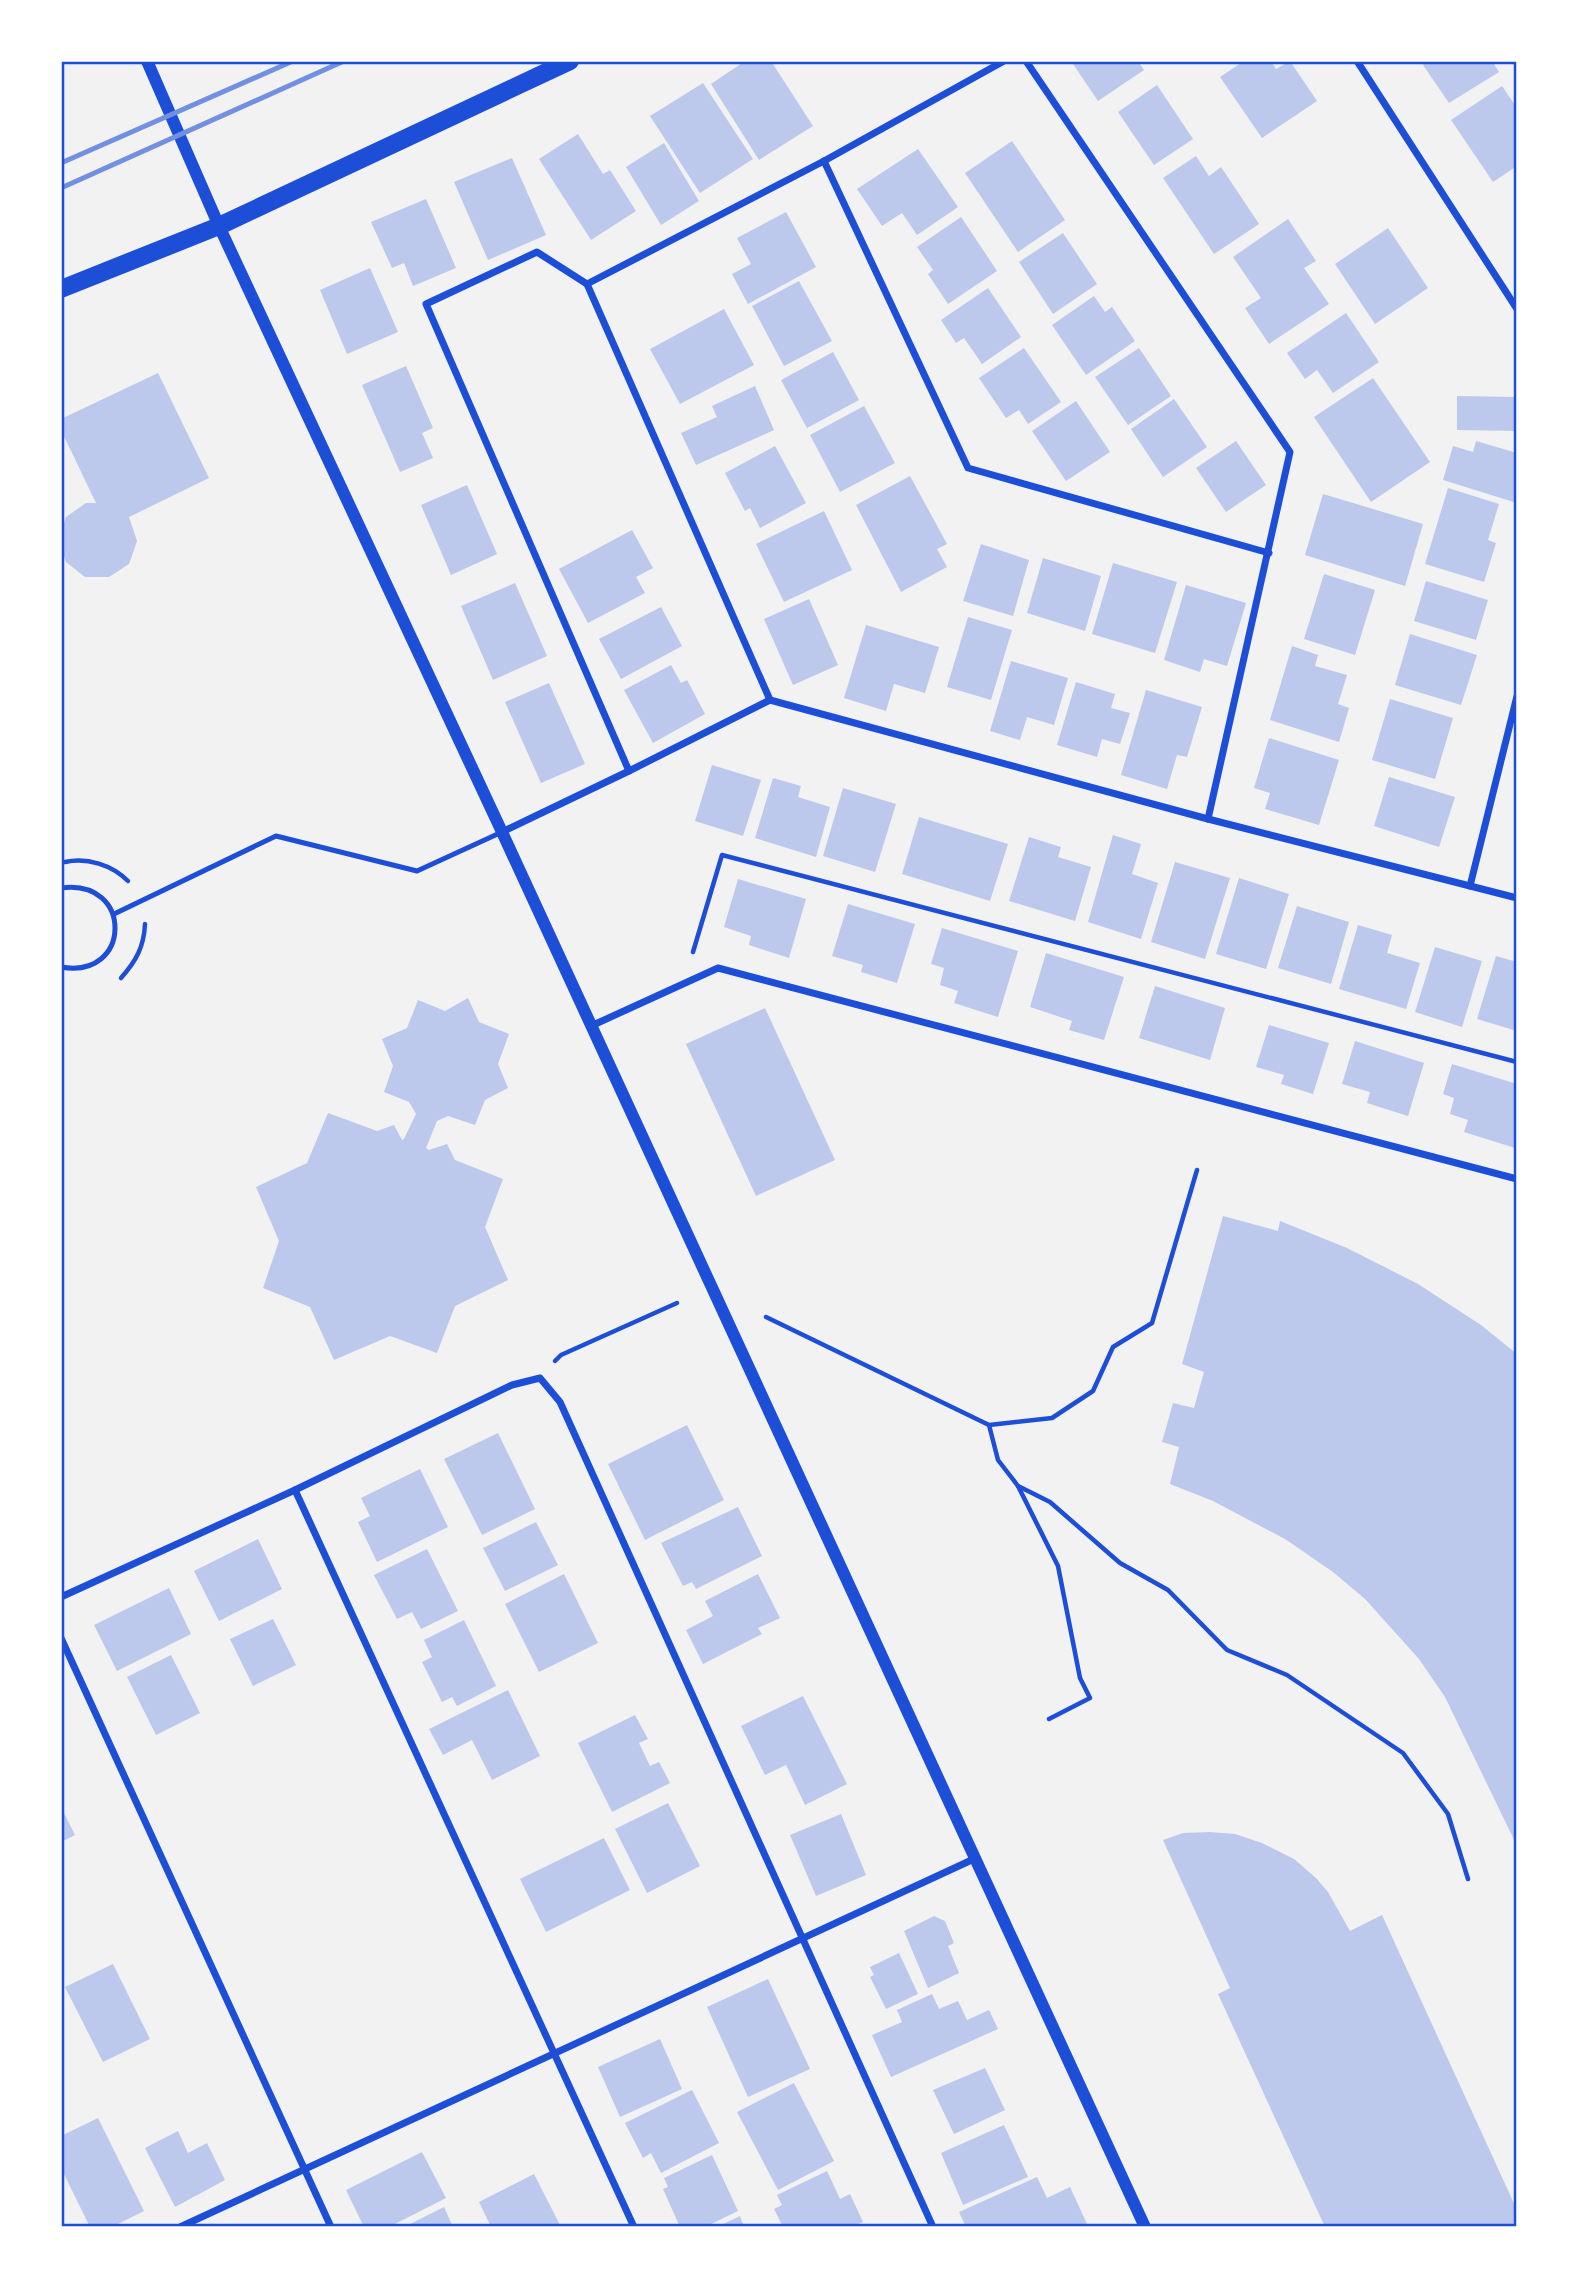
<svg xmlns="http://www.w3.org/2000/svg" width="1578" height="2288" viewBox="0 0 1578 2288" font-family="'Exo 2',sans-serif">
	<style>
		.building { fill: #bdc9ec }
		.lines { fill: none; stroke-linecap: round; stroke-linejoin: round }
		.path { stroke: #1d4ed8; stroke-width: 4.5 }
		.service { stroke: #1d4ed8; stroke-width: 5 }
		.minor { stroke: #1d4ed8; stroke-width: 7 }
		.tertiary { stroke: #1d4ed8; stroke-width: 12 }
		.primary { stroke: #1d4ed8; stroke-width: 18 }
		.rail { stroke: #7290e2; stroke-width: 5 }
		.neatline { fill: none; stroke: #1d4ed8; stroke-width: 2.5 }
	</style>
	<rect width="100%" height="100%" fill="#f2f2f2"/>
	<g class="building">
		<polygon points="745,61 771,61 813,126 759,160 711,84"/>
		<polygon points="1071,61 1138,61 1144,70 1098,101"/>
		<polygon points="1244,61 1271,61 1276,69 1290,61 1317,101 1262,138 1220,77"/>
		<polygon points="1429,61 1492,61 1499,72 1449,103 1423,65"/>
		<polygon points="703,83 753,159 700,193 650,116"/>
		<polygon points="1157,85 1193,139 1154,165 1118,112"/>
		<polygon points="1502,86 1517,108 1517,166 1493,182 1451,120"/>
		<polygon points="578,134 603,174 610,170 636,211 591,240 539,159"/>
		<polygon points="1012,141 1065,220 1018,252 965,173"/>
		<polygon points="664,143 699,201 661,225 626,167"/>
		<polygon points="918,149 958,207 917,235 902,213 882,226 857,189"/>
		<polygon points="1196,156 1209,176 1221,167 1259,224 1214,254 1163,178"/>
		<polygon points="512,158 546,235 488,260 454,182"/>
		<polygon points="426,199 456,268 413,286 404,263 392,268 371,222"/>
		<polygon points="786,212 816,267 748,304 732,274 751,264 737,238"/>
		<polygon points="961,217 997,271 948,304 928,274 933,270 917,247"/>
		<polygon points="1288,219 1316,261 1304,268 1329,304 1269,344 1245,308 1261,298 1233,257"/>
		<polygon points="1388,228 1428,288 1375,324 1335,264"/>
		<polygon points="1063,233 1097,284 1053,314 1019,262"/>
		<polygon points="370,268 398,332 347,354 320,290"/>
		<polygon points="799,281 832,341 784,366 752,306"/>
		<polygon points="988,288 1021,337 982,364 964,338 956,343 941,320"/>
		<polygon points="1094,296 1105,312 1112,307 1135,341 1086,375 1052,325"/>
		<polygon points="724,309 754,365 680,404 650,349"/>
		<polygon points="1346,313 1379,362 1333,393 1317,370 1305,379 1287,353"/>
		<polygon points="1024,348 1061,402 1028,424 1019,410 1006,418 979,378"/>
		<polygon points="1139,348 1171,396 1128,425 1095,377"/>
		<polygon points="833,352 859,400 807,428 781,380"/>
		<polygon points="406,366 433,428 422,433 433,458 400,472 362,385"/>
		<polygon points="158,373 209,478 129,517 137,541 129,564 109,577 85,577 66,562 61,547 61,532 66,517 86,503 96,503 61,430 61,419"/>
		<polygon points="1373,378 1430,462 1371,502 1314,417"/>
		<polygon points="755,386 774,430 696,465 681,433 717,417 712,406"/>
		<polygon points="1457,396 1517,397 1517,431 1457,430"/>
		<polygon points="1174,399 1207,447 1163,477 1131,429"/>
		<polygon points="1076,401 1110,452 1066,481 1032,431"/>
		<polygon points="864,406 895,463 840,492 810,435"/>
		<polygon points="1236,441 1266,485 1226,512 1196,468"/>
		<polygon points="1476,441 1517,453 1517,503 1443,480 1453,446 1473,452"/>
		<polygon points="775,446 806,503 760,528 750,508 745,511 725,473"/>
		<polygon points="910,476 947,544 937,549 947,567 901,592 856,505"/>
		<polygon points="467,485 497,554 451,575 421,505"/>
		<polygon points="1448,488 1499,504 1488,540 1496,543 1484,582 1425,564"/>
		<polygon points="1323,494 1423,524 1405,586 1305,555"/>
		<polygon points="824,511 852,570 784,602 756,544"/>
		<polygon points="632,530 653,568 636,577 645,593 588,623 559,569"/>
		<polygon points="981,544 1029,560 1013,616 963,601"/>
		<polygon points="1043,558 1101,576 1085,631 1027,613"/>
		<polygon points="1113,563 1177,582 1155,653 1092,634"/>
		<polygon points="1324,574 1375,590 1355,655 1304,639"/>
		<polygon points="1426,581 1488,600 1476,640 1414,621"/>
		<polygon points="515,583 547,656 493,680 461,606"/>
		<polygon points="1186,585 1246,603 1227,666 1204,659 1200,672 1164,660"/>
		<polygon points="809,599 838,665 793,685 764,619"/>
		<polygon points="661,607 682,646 621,679 599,639"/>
		<polygon points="968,617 1012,630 991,700 947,687"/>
		<polygon points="866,625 939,647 925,693 894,684 886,711 844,698"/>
		<polygon points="1410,634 1477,655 1461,705 1395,685"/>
		<polygon points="1292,646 1318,655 1315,666 1347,675 1338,704 1349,708 1339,742 1270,720"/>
		<polygon points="1011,661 1068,678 1054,725 1027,717 1020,740 990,731"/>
		<polygon points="671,665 681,683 687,680 705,714 653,743 624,690"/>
		<polygon points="1076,682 1115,694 1111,708 1130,713 1120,744 1102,739 1097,757 1057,745"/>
		<polygon points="549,683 585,764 541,783 505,702"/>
		<polygon points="1146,690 1202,707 1187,757 1177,755 1167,789 1121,775"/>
		<polygon points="1390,699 1453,718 1435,779 1372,760"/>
		<polygon points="1269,738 1339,760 1319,825 1265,809 1270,793 1254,788"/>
		<polygon points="712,765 761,780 743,836 695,821"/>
		<polygon points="1389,777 1455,797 1439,847 1374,826"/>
		<polygon points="773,778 801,786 798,797 830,807 816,857 755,838"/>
		<polygon points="843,788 896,804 875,872 823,856"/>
		<polygon points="919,817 1008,844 990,901 902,874"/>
		<polygon points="1113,835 1141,844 1132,874 1158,883 1141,939 1088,922"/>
		<polygon points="1029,837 1061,847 1058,857 1091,867 1075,921 1009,901"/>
		<polygon points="1175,862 1230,878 1205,959 1151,942"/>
		<polygon points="1239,878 1289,894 1266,969 1216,954"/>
		<polygon points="738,879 806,899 789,958 749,945 751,936 724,927"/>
		<polygon points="848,904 915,924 897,983 861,972 863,965 832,956"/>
		<polygon points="1297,906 1349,922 1331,984 1278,968"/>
		<polygon points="1358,925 1392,935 1387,953 1420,963 1406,1009 1339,989"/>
		<polygon points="942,928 1018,951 998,1017 954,1003 958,991 940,985 944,968 931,964"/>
		<polygon points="1435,947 1482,961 1462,1027 1415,1012"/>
		<polygon points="1046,953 1124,977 1104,1040 1069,1030 1072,1021 1030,1007"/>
		<polygon points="1496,956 1517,962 1517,1031 1477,1019"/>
		<polygon points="1155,986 1225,1008 1210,1060 1139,1038"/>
		<polygon points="468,998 479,1022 509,1034 498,1064 508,1088 485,1100 475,1125 448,1116 437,1121 426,1148 429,1150 447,1144 455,1160 503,1179 485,1227 508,1280 455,1306 437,1353 390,1336 334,1360 310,1307 263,1288 279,1241 256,1187 307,1163 328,1113 377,1131 394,1125 402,1140 404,1139 416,1114 409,1102 384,1092 393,1066 382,1039 407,1028 418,1000 445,1011"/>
		<polygon points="765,1008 835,1160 756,1196 686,1044"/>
		<polygon points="1269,1025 1329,1043 1313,1094 1281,1084 1284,1075 1256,1067"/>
		<polygon points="1355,1041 1424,1063 1408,1116 1367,1103 1370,1092 1342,1084"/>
		<polygon points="1452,1064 1517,1084 1517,1141 1515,1148 1464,1132 1468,1120 1450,1114 1454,1098 1443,1094"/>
		<polygon points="1223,1216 1278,1231 1280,1221 1347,1248 1418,1284 1481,1325 1517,1354 1517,1846 1445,1697 1419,1659 1365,1599 1333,1572 1285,1539 1213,1501 1170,1484 1179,1447 1162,1442 1173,1403 1194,1408 1204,1372 1182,1364"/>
		<polygon points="687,1425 724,1500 645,1540 608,1464"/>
		<polygon points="498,1433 535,1509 482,1535 444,1459"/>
		<polygon points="420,1469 448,1527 377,1562 358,1522 370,1516 361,1498"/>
		<polygon points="738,1507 762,1556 696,1589 692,1582 683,1586 661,1543"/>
		<polygon points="536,1522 558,1565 505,1591 483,1548"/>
		<polygon points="258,1539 282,1589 219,1621 194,1571"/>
		<polygon points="427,1549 458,1611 421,1629 412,1612 397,1619 374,1575"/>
		<polygon points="564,1574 598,1643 539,1672 505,1604"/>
		<polygon points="758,1574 780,1618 758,1628 762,1634 703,1664 686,1630 713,1616 705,1601"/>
		<polygon points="169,1588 191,1634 117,1671 94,1625"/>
		<polygon points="273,1619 296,1665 253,1686 230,1639"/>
		<polygon points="464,1620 496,1686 457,1706 452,1697 442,1702 422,1662 432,1657 424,1640"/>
		<polygon points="171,1655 200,1713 156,1735 127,1677"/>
		<polygon points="508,1690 540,1756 492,1780 472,1740 443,1755 429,1729"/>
		<polygon points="803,1696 847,1784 805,1805 786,1765 765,1775 741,1726"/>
		<polygon points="635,1715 648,1739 639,1743 650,1766 659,1762 670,1783 612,1812 578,1743"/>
		<polygon points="668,1803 700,1866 647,1893 615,1829"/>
		<polygon points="61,1807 75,1835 61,1842"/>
		<polygon points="841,1814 866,1875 816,1896 790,1835"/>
		<polygon points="1210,1832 1235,1834 1262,1843 1294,1859 1316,1878 1328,1892 1350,1931 1382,1915 1517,2210 1517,2227 1325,2227 1218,1994 1230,1988 1163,1840 1183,1833"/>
		<polygon points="604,1838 630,1890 546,1932 520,1879"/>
		<polygon points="934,1916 945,1921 954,1943 948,1946 959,1973 928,1988 904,1931"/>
		<polygon points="899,1953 918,1994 886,2009 870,1977 874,1975 870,1967"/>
		<polygon points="113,1964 150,2039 103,2062 65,1987"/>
		<polygon points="768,1979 810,2069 748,2097 707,2007"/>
		<polygon points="932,1994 939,2009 958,2001 967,2020 989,2010 998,2029 891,2077 872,2035 902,2022 897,2010"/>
		<polygon points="660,2039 682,2089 620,2117 598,2067"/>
		<polygon points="985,2068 1005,2110 954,2134 933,2090"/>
		<polygon points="794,2083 834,2161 778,2190 737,2112"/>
		<polygon points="692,2090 719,2143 661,2173 651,2153 643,2158 625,2123"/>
		<polygon points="98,2118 144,2211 112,2227 90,2227 61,2168 61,2136"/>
		<polygon points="1004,2125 1028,2177 963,2205 941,2153"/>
		<polygon points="178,2131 188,2153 207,2143 225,2180 175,2207 145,2148"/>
		<polygon points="422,2152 446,2198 389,2227 364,2227 346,2190"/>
		<polygon points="712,2155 738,2211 705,2227 680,2227 663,2189 668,2187 664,2178"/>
		<polygon points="827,2171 840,2199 850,2194 863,2222 852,2227 783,2227 774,2209 782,2205 777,2195"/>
		<polygon points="534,2174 561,2227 491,2227 479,2202"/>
		<polygon points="1037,2177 1047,2198 1070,2187 1087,2224 1080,2227 966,2227 959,2212"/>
		<polygon points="444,2207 453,2227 404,2227"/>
		<polygon points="740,2216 744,2227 717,2227"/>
	</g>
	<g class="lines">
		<g class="path">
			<path d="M65,862C87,857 112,865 128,881"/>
			<polyline points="693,952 722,855 1517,1062"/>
			<path d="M121,978C136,961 144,947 145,924"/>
			<polyline points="766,1317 989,1425 1052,1418 1093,1391 1113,1347 1152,1323 1197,1170"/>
			<polyline points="555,1361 561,1355 677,1303"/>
			<polyline points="989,1425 998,1460 1018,1486 1058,1566 1080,1678 1090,1698 1049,1719"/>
			<polyline points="1018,1486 1050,1502 1120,1563 1168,1590 1227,1650 1287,1675 1403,1753 1448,1814 1468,1879"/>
		</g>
		<g class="service">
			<path d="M61,888C134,878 132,980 61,967"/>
			<polyline points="114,914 276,836 417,871 502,832"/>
		</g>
		<g class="minor">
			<polyline points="1026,61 1290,452 1208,819"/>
			<polyline points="1357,61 1517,309"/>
			<polyline points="824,161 968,468 1269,553"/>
			<polyline points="587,284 537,252 426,304 629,771"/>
			<polyline points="770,700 587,284 824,161 1004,61"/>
			<polyline points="502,832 629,771 770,700 1208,819 1517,898"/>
			<polyline points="1470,886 1517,696"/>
			<polyline points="591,1026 718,968 1517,1179"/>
			<polyline points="295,1490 634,2227"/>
			<polyline points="61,1597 295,1490 512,1385 540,1378 560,1402 933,2227"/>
			<polyline points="61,1638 331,2227"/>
			<polyline points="180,2227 976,1858"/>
		</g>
		<polyline class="tertiary" points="147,61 219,226 502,832 1145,2227"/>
		<polyline class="primary" points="61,289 219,226 570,61"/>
		<g class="rail">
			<polyline points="61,163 293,61"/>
			<polyline points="61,188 344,61"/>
		</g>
	</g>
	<rect width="1578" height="2288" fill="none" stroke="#ffffff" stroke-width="126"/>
	<rect x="63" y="63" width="1452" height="2162" class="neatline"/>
</svg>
